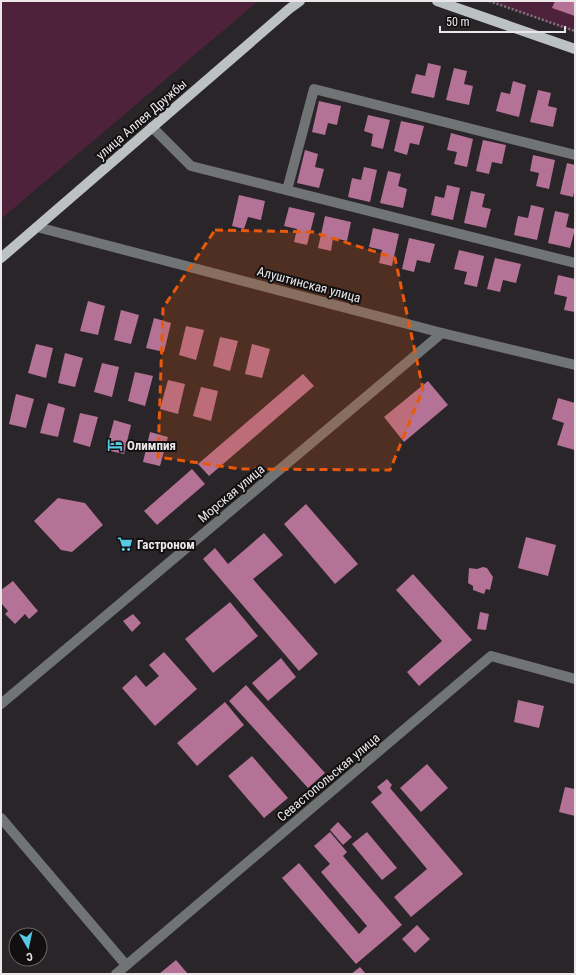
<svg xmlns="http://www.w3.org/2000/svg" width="576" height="975" viewBox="0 0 576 975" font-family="'Roboto Condensed',sans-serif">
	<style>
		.green { fill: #4f223c }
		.building { fill: #b37296 }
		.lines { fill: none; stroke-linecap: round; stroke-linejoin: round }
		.path { stroke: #7b7679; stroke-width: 2.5; stroke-dasharray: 2 2; stroke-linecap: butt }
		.minor { stroke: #717475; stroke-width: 10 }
		.major { stroke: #bcc2c4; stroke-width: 10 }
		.marked { fill: #e8590c; fill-opacity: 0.2; stroke: #e8590c; stroke-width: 3; stroke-dasharray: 8 5; stroke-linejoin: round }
		.labels { text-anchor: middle; stroke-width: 4; stroke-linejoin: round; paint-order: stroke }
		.street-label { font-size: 13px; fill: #ebe7e9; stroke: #110f10 }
		.poi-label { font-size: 13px; font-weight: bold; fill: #ebe7e9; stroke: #110f10; text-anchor: start }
	</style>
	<rect width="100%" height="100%" fill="#2a2528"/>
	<g class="green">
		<polygon points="1,1 258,1 1,219"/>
		<polygon points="488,1 575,1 575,33"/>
	</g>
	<g class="building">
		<polygon points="555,1 575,1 575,16 552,8"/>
		<polygon points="428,63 441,66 434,98 411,93 416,74 425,76"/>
		<polygon points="454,68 467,71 464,84 473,86 469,105 446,100"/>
		<polygon points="513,81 526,85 519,117 496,111 501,92 510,94"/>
		<polygon points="538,90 551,93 548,106 557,108 553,127 530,122"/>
		<polygon points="319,101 341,106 337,125 328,123 325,135 312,132"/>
		<polygon points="368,115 390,120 383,149 371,146 373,134 364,131"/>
		<polygon points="401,121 424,126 419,145 410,143 407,155 394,151"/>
		<polygon points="451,133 473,139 467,167 454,164 457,152 447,150"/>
		<polygon points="483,140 506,145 502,164 492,162 489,174 476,171"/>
		<polygon points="305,150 318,154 315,167 324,169 319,188 297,183"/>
		<polygon points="533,155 555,160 549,189 536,186 539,173 530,171"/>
		<polygon points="567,163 575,165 575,188 573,197 560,194"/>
		<polygon points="364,167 377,170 370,202 348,197 352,178 361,180"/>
		<polygon points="388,171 401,174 398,186 407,189 403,208 380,203"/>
		<polygon points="447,185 460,188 453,220 431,215 435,196 444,198"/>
		<polygon points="471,191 485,194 482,207 491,209 486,228 464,223"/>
		<polygon points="239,195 265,201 261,220 248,217 244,229 232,226"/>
		<polygon points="531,205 544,208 537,240 514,235 518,216 528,218"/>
		<polygon points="289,207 315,213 307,245 294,242 297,229 284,226"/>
		<polygon points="555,211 569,214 566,227 575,229 570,248 548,243"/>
		<polygon points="325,216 351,222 347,241 333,238 331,251 318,248"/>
		<polygon points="373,228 399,234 392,266 379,263 382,250 369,247"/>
		<polygon points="409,238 435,244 430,263 417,260 414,272 402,269"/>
		<polygon points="459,250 484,256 477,287 464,284 467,272 454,269"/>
		<polygon points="495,258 521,264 516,283 503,280 500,292 487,289"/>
		<polygon points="558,275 575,279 575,312 564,310 567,297 554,294"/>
		<polygon points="88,301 105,306 98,335 80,331"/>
		<polygon points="121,310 139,315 131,344 114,340"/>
		<polygon points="154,318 171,323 164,352 146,348"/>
		<polygon points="186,326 204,330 196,360 179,355"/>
		<polygon points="220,337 238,341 230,371 213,366"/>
		<polygon points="36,344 53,348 46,378 28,373"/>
		<polygon points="252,344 270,349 262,378 245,374"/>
		<polygon points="65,353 83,358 75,387 58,383"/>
		<polygon points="102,363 119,367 112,397 94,392"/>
		<polygon points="135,372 153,376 145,406 128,401"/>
		<polygon points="303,374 314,386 209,476 198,464"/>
		<polygon points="168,380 185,384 178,414 160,409"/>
		<polygon points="428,381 448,405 404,442 384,417"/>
		<polygon points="201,387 218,391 211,421 193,416"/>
		<polygon points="16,394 34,399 26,428 9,424"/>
		<polygon points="558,398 575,403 575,450 557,445 564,423 552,419"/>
		<polygon points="48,403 65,408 58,437 40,433"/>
		<polygon points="80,413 98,417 90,447 73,442"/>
		<polygon points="114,420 131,425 124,454 106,450"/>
		<polygon points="150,432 168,437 160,466 143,462"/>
		<polygon points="192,469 205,484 157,525 144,511"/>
		<polygon points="58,498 85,503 103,525 72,552 61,550 34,521"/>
		<polygon points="306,504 358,564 335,584 284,524"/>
		<polygon points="264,533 283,555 253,579 318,654 299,671 203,559 215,548 228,564"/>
		<polygon points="526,537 556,545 548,576 518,568"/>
		<polygon points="483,567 487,568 493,577 490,590 486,589 484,594 473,590 473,586 468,583 469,568 477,569"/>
		<polygon points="413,574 472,640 419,686 407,672 442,641 396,590"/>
		<polygon points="13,581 38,611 29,619 25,614 15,624 5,614 8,611 1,603 1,590"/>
		<polygon points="230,602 258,636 213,673 185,639"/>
		<polygon points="480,612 489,614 486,630 477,629"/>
		<polygon points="133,614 141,623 132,632 123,621"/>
		<polygon points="164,652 197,689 155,726 122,688 136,675 146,687 159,676 149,665"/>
		<polygon points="281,658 296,677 268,701 252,683"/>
		<polygon points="246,685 325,773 308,788 229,701"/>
		<polygon points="518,700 544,706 539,728 514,722"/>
		<polygon points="225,702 244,725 197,766 177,743"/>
		<polygon points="252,756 288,798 264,818 228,776"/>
		<polygon points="427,764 448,788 421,812 400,788"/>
		<polygon points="387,779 392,785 390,788 463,874 411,917 394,897 427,869 371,802 382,793 377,787"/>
		<polygon points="565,787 575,789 575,816 559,812"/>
		<polygon points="338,822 352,837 343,845 330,830"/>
		<polygon points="330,832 347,852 343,856 402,925 356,964 282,878 299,863 359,934 367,926 321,872 330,864 314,846"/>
		<polygon points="367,832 397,868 382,880 352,844"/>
		<polygon points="417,925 430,939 415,953 402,939"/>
		<polygon points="176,960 188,974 159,974"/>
		<polygon points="360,967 366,974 351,974"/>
	</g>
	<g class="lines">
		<polyline class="path" points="489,1 575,31"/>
		<g class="minor">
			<polyline points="152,127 191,166 575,263"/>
			<polyline points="287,190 314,89 575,155"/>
			<polyline points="37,227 442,333 575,365"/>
			<polyline points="1,704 442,333"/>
			<polyline points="1,818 126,965"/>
			<polyline points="116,974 491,656 575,679"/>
		</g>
		<g class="major">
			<polyline points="437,1 575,49"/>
			<polyline points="1,258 289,9 300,1"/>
		</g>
	</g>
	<path class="marked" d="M215,230L313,232L395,258L423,389L390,470L240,469L158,457L163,308Z"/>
	<defs>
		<g id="hotel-bare" transform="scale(1.2)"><path d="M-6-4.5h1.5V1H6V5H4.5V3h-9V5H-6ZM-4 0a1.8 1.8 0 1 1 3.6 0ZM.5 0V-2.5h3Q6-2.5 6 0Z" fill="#57c9e3" stroke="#110f10" stroke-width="2.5" paint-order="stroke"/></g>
		<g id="supermarket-bare" transform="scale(1.2)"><path d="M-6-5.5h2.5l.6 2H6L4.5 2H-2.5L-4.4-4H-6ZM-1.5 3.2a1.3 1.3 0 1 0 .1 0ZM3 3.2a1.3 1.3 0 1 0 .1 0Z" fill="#57c9e3" stroke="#110f10" stroke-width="2.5" paint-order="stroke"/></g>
	</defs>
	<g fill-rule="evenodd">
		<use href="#hotel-bare" x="115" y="445"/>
		<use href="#supermarket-bare" x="125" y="544"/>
	</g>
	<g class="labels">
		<g class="street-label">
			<text transform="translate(141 119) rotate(-41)" y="5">улица Аллея Дружбы</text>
			<text transform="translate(309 284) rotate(15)" y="5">Алуштинская улица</text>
			<text transform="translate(231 493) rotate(-40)" y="5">Морская улица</text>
			<text transform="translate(328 777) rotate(-40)" y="5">Севастопольская улица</text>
		</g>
		<g class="poi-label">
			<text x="127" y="450">Олимпия</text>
			<text x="137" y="549">Гастроном</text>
		</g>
	</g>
	<rect width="576" height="975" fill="none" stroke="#ebe7e9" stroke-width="4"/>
	<g transform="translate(28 947) rotate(171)"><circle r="19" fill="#110f10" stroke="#686567"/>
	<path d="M0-3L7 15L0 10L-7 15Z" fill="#57c9e3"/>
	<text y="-6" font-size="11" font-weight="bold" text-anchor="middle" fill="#ebe7e9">С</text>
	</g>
	<path d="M440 26v6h125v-6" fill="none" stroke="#ebe7e9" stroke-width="2"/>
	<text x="446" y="26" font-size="12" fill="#ebe7e9" stroke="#110f10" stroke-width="3" paint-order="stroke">50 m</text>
</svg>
